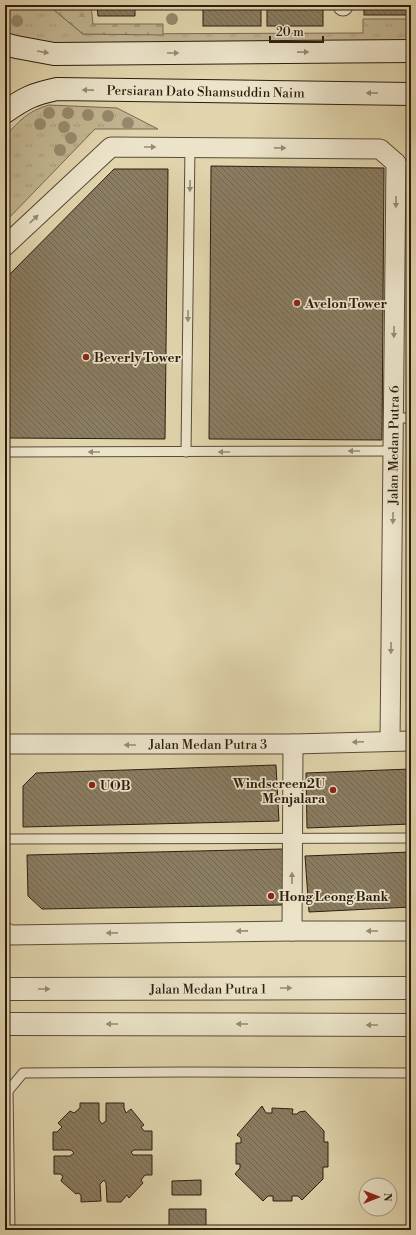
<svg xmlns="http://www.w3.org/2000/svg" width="416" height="1235" viewBox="0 0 416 1235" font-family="'Libre Bodoni',serif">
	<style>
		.grass { fill: url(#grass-tufts); stroke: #786a51 }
		.forest { fill: url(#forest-firs); stroke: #786a51 }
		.building { fill: url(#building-back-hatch); stroke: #2d1d10 }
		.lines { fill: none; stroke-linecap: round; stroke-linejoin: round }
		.service-casing { stroke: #5a4b37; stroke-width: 11 }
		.minor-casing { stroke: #5a4b37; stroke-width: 21 }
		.tertiary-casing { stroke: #5a4b37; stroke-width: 24 }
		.secondary-casing { stroke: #2d1d10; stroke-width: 24 }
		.service { stroke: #ece4ca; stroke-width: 9 }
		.minor { stroke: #ece4ca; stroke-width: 19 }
		.tertiary { stroke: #ece4ca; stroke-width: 22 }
		.secondary { stroke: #ece4ca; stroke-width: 22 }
		.tree { fill: #97896c }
		.oneway { fill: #968a76 }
		.poi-dot { fill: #8f2418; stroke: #ece4ca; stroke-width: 1.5 }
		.labels { text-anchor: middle; stroke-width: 3.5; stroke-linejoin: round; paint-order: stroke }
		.street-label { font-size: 13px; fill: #2d1d10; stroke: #ece4ca }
		.poi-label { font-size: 13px; font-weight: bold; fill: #2d1d10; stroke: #ece4ca; text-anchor: start }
	</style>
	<defs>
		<pattern id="grass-tufts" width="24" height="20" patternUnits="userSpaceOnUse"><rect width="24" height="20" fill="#c2b692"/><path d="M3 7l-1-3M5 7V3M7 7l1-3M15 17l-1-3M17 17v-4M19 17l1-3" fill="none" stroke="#a79c7d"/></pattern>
		<pattern id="forest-firs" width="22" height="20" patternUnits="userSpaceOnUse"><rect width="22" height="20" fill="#c2b692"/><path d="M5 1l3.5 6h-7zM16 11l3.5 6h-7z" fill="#a79c7d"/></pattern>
		<pattern id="building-back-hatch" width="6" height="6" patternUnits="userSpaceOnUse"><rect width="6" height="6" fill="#8b7d62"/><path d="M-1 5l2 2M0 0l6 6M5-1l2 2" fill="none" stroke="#72664f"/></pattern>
	</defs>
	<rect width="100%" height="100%" fill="#e1d5ad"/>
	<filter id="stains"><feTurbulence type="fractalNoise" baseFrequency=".005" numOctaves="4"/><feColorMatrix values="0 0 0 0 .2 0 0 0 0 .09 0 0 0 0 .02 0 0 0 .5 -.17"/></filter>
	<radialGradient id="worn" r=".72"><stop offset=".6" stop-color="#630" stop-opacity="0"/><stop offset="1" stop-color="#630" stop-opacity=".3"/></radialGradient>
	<g class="grass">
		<polygon points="5,5 48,5 83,34 363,33 363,19 411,19 411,45 40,47 5,34"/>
		<path d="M49,105L117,108L158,129H95L5,222V136C21,120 26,112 49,105Z"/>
	</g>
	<polygon class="forest" points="48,5 91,5 93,24 163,24 163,35 83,34"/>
	<g class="building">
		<polygon points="97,5 135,5 135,16 98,16"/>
		<rect x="203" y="5" width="58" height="21"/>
		<rect x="267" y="5" width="56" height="21"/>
		<rect x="364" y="5" width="47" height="10"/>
		<polygon points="211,166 384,168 382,440 209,439"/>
		<polygon points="114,169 168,169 165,439 7,438 8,276"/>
		<polygon points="276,765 279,821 23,827 23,786 36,773"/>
		<polygon points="411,769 411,824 307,828 306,773"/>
		<polygon points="283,849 283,905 42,909 28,896 27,855"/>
		<polygon points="411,852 411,907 309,912 305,856"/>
		<polygon points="80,1103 99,1103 99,1120 102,1124 106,1121 106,1103 124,1103 124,1108 126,1113 131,1109 144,1125 141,1127 144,1131 152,1131 152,1150 134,1150 131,1152 133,1155 152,1155 152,1175 145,1175 141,1180 143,1183 129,1198 127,1195 121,1202 107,1202 106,1183 104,1180 100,1184 101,1201 81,1202 81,1196 79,1193 76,1194 61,1181 63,1176 60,1174 54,1174 54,1156 70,1156 74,1153 71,1150 53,1150 53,1132 57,1132 62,1127 58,1123 70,1111 74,1113 80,1108"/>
		<polygon points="262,1106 266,1113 272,1113 272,1108 293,1109 292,1114 297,1114 299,1112 305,1111 324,1131 324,1142 328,1142 328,1167 323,1167 323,1179 302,1200 298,1196 292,1196 292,1201 273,1201 273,1196 268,1196 263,1201 235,1174 240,1168 240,1164 236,1164 236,1143 241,1143 241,1138 237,1135"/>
		<polygon points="201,1180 201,1195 172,1195 172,1181"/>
		<polygon points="169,1209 206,1209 206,1227 169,1226"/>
	</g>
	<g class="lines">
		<g class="service-casing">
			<g id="service">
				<polyline points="393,418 411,418"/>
				<polyline points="5,452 393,451"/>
				<polyline points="186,452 190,147"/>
				<polyline points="5,839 411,838"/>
				<polyline points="10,1230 8,1091 23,1073 185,1072 411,1073"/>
			</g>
		</g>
		<g class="minor-casing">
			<g id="minor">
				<polyline points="343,5 343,6"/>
				<polyline points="5,246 111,147 380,149 396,163"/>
				<path id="s1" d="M390,741L396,163"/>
				<path id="s2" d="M5,744H293L411,741"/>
				<polyline points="292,931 293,744"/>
				<polyline points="5,932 10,935 292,931 411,931"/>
			</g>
		</g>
		<g class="tertiary-casing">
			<g id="tertiary">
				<path id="s3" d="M5,989L411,988"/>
				<polyline points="5,1024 411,1025"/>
			</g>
		</g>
		<g class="secondary-casing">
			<g id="secondary">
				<polyline points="5,44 16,47 54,54 411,51"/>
				<path id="s4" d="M5,112C25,98 33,94 57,89L411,94"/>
			</g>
		</g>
		<use href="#service" class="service"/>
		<use href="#minor" class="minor"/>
		<use href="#tertiary" class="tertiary"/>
		<use href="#secondary" class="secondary"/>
	</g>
	<g class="tree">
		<circle cx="172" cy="19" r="6"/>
		<circle cx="17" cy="21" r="6"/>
		<circle cx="49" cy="113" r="6"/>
		<circle cx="68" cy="113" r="6"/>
		<circle cx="88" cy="115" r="6"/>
		<circle cx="108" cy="116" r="6"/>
		<circle cx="128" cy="123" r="6"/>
		<circle cx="40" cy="124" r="6"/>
		<circle cx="64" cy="127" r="6"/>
		<circle cx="71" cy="138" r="6"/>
		<circle cx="60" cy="150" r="6"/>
	</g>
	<defs><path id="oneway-solid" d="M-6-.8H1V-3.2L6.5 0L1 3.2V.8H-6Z"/></defs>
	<g class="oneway">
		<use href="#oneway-solid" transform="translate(43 52) rotate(10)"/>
		<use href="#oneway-solid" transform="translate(303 52) rotate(-1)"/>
		<use href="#oneway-solid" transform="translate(173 53)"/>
		<use href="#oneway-solid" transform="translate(88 90) rotate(-179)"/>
		<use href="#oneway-solid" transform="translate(372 93) rotate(-179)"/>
		<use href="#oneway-solid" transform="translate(150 147)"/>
		<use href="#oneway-solid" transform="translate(280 148) rotate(1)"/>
		<use href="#oneway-solid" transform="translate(190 186) rotate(91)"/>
		<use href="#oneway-solid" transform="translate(396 202) rotate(91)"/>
		<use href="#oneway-solid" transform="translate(34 219) rotate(-43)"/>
		<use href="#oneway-solid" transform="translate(188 316) rotate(91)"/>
		<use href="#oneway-solid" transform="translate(394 332) rotate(91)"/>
		<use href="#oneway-solid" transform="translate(354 451) rotate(180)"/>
		<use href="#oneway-solid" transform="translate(94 452) rotate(180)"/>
		<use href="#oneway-solid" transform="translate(224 452) rotate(180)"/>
		<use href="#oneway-solid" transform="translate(393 518) rotate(91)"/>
		<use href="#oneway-solid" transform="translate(391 648) rotate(91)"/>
		<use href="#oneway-solid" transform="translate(358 742) rotate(178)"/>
		<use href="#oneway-solid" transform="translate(130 745) rotate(180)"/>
		<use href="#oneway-solid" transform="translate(292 878) rotate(-90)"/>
		<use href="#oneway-solid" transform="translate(242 931) rotate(179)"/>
		<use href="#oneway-solid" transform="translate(372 931) rotate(180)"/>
		<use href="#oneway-solid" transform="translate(112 933) rotate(179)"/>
		<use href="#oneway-solid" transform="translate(286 988)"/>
		<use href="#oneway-solid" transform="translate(44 989)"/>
		<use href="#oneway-solid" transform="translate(112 1024) rotate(-180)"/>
		<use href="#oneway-solid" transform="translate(242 1024) rotate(-180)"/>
		<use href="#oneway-solid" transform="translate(372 1025) rotate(-180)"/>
	</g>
	<g class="poi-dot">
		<circle cx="297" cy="303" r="4"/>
		<circle cx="86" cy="357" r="4"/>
		<circle cx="92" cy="785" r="4"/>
		<circle cx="333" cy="790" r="4"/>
		<circle cx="271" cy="896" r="4"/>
	</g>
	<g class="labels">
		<g class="street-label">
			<text dy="5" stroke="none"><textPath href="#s4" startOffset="206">Persiaran Dato Shamsuddin Naim</textPath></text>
			<text dy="5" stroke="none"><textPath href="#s1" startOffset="296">Jalan Medan Putra 6</textPath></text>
			<text dy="5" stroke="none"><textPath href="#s2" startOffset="203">Jalan Medan Putra 3</textPath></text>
			<text dy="5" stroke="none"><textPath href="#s3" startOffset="203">Jalan Medan Putra 1</textPath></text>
		</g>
		<g class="poi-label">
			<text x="305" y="308">Avelon Tower</text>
			<text x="94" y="362">Beverly Tower</text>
			<text x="325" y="788" text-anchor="end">Windscreen2U<tspan x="325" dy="15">Menjalara</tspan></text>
			<text x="100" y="790">UOB</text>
			<text x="279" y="901">Hong Leong Bank</text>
		</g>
	</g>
	<rect width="416" height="1235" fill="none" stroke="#e1d5ad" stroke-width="20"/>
	<rect x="6" y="6" width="404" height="1223" fill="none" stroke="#2d1d10" stroke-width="2"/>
	<rect x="10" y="10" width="396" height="1215" fill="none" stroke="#2d1d10"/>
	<g transform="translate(378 1197) rotate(90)"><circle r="19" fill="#ece4ca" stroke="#a09480"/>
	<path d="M0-3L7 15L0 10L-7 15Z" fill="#8f2418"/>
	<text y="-6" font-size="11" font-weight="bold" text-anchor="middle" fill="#2d1d10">N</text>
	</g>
	<path d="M270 36v6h53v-6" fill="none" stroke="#2d1d10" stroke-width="2"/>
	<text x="276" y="36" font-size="12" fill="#2d1d10" stroke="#ece4ca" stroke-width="3" paint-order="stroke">20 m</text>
	<rect width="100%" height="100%" filter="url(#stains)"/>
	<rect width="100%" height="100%" fill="url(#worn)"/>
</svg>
